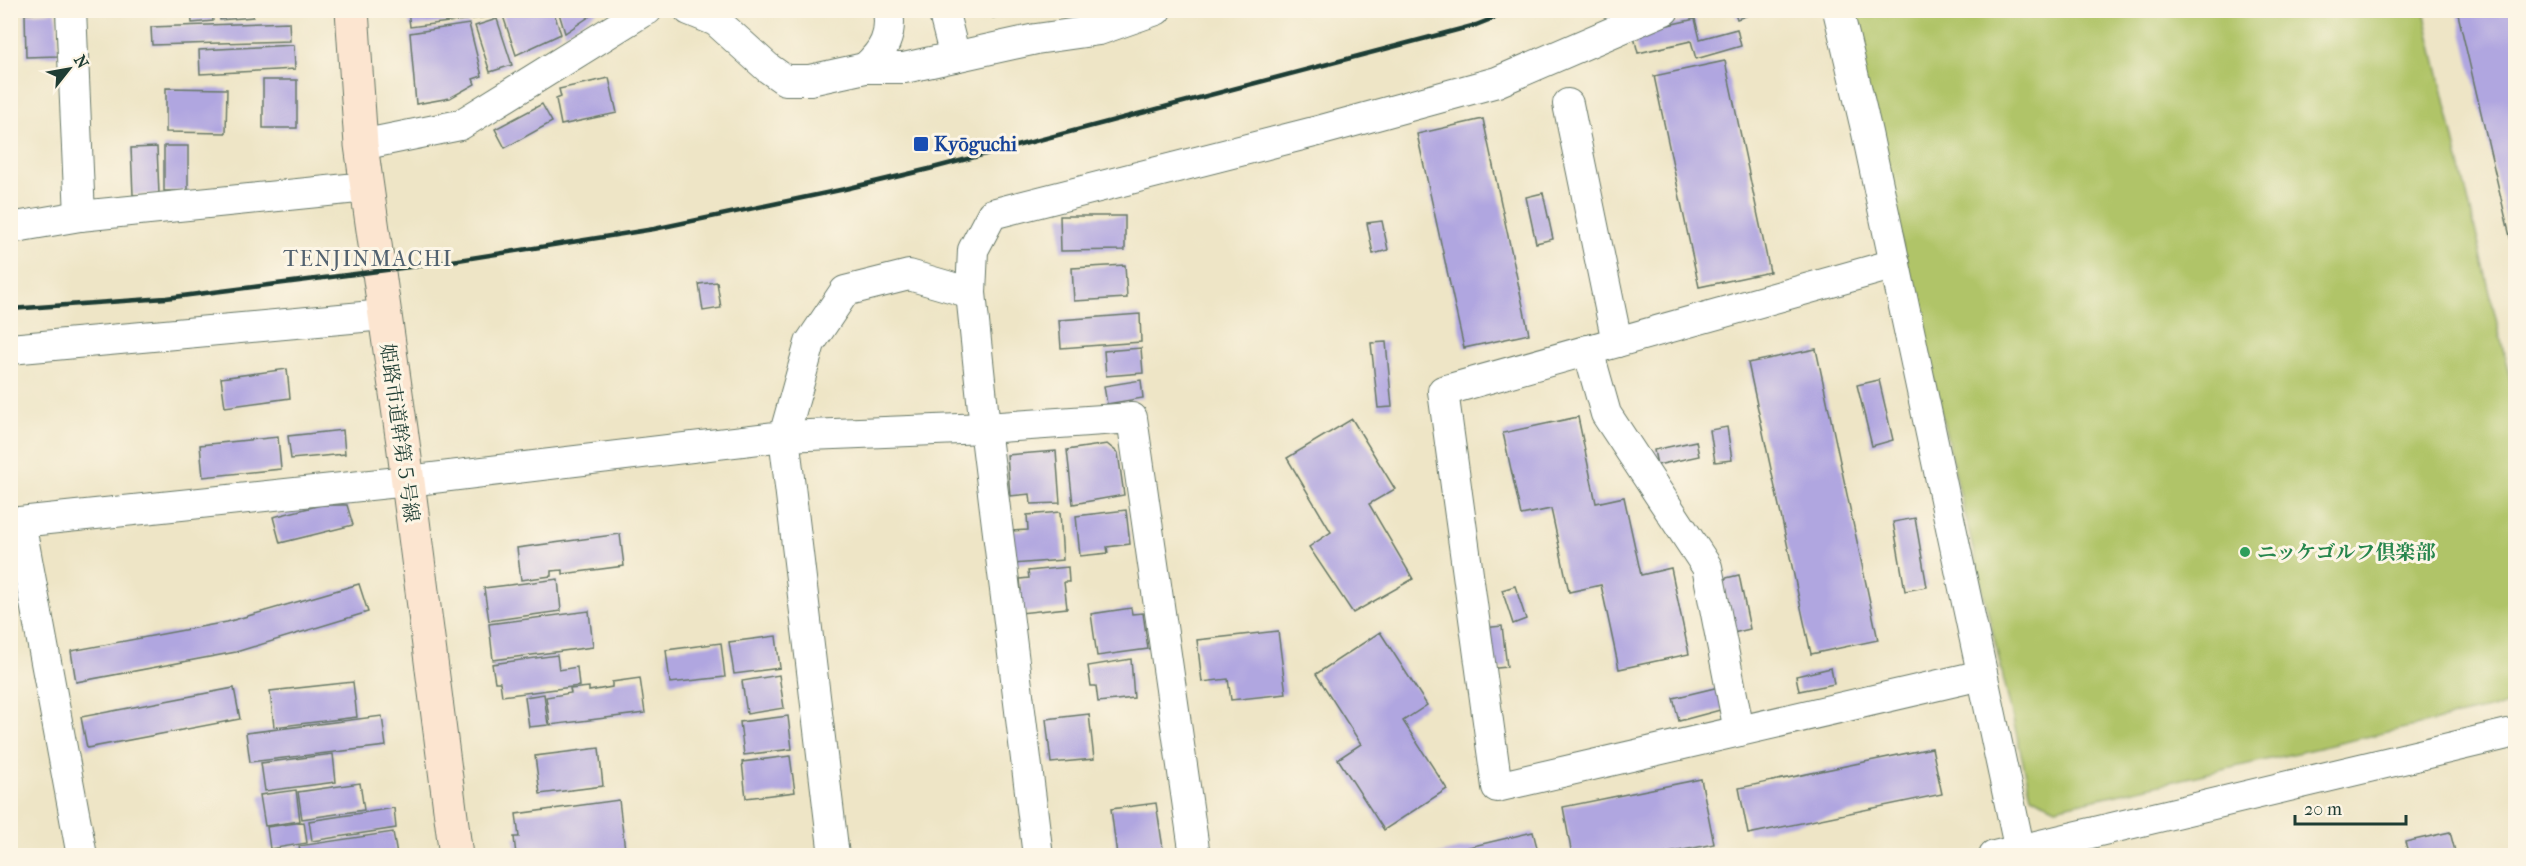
<svg xmlns="http://www.w3.org/2000/svg" width="2526" height="866" viewBox="0 0 2526 866" font-family="'IM FELL French Canon','Noto Serif JP',serif">
	<style>
		.green { fill: #b0c468; stroke: #68804e; stroke-width: 1.5 }
		.building { fill: #b0a6e0 }
		.lines { fill: none; stroke-linecap: round; stroke-linejoin: round }
		.street-casing { stroke: #677867; stroke-width: 32 }
		.secondary-casing { stroke: #677867; stroke-width: 35 }
		.street { stroke: #fff; stroke-width: 30 }
		.secondary { stroke: #fce5d0; stroke-width: 33 }
		.rail { stroke: #1f3d34; stroke-width: 4.5 }
		.transit-dot { fill: #1a4fb4; stroke: #fcf5e5; stroke-width: 2 }
		.leisure-dot { fill: #2e9e5b; stroke: #fcf5e5; stroke-width: 2 }
		.labels { text-anchor: middle; stroke-width: 6; stroke-linejoin: round; paint-order: stroke }
		.transit-label { font-size: 20px; font-weight: bold; fill: #164399; stroke: #fcf5e5; text-anchor: start }
		.street-label { font-size: 20px; fill: #1f3d34; stroke: #fcf5e5 }
		.leisure-label { font-size: 20px; font-weight: bold; fill: #27864d; stroke: #fcf5e5; text-anchor: start }
		.quarter-label { font-size: 22px; letter-spacing: 1.5px; fill: #526270; stroke: #fcf5e5 }
	</style>
	<rect width="100%" height="100%" fill="#fcf5e5"/>
	<filter id="ink" filterUnits="userSpaceOnUse"><feTurbulence type="fractalNoise" baseFrequency=".0167" numOctaves="2"/><feDisplacementMap in="SourceGraphic" scale="12" xChannelSelector="R" yChannelSelector="G"/><feConvolveMatrix kernelMatrix="1 2 1 2 8 2 1 2 1" color-interpolation-filters="sRGB"/></filter>
	<filter id="wash" filterUnits="userSpaceOnUse"><feTurbulence type="fractalNoise" baseFrequency=".008" numOctaves="4" result="noise"/><feDisplacementMap in="SourceGraphic" scale="24" xChannelSelector="R" yChannelSelector="G"/><feGaussianBlur stdDeviation="1.35" result="paint"/><feColorMatrix in="noise" values="0 0 0 0 0 0 0 0 0 0 0 0 0 0 0 0 0 1.4 0 .05"/><feComposite in="paint" operator="in"/></filter>
	<g filter="url(#wash)">
		<rect width="100%" height="100%" fill="#eee5c6"/>
		<polygon class="green" points="1847,11 2424,11 2515,400 2515,703 2056,808 2031,796"/>
		<g id="blocks">
			<g class="building">
				<polygon points="191,10 212,10 213,21 192,23"/>
				<polygon points="220,10 252,10 253,17 220,20"/>
				<polygon points="408,10 495,10 495,16 410,27"/>
				<polygon points="518,10 553,10 561,34 516,55 503,16"/>
				<polygon points="558,10 599,10 565,33"/>
				<polygon points="985,10 1021,10 1021,11 993,18"/>
				<polygon points="1734,10 1760,10 1760,11 1737,19"/>
				<polygon points="2457,10 2516,10 2516,258 2515,258"/>
				<polygon points="56,12 58,56 26,57 25,14"/>
				<polygon points="497,19 512,65 490,72 475,26"/>
				<polygon points="1695,19 1700,39 1737,29 1741,46 1696,59 1691,41 1638,53 1633,33"/>
				<polygon points="289,22 290,41 152,45 151,27"/>
				<polygon points="469,24 482,76 473,79 475,84 450,98 416,104 410,33"/>
				<polygon points="294,45 295,69 200,74 199,50"/>
				<polygon points="1725,61 1770,272 1699,287 1654,76"/>
				<polygon points="609,78 617,113 561,125 556,99 561,97 559,89"/>
				<rect x="263" y="80" width="34" height="48"/>
				<polygon points="166,88 227,89 226,133 166,132"/>
				<polygon points="542,104 552,122 505,148 495,129"/>
				<polygon points="1483,119 1529,334 1464,348 1417,134"/>
				<rect x="164" y="146" width="24" height="45"/>
				<polygon points="157,147 159,194 133,195 131,148"/>
				<polygon points="1543,193 1553,239 1536,243 1526,197"/>
				<polygon points="1060,216 1125,216 1125,250 1061,251"/>
				<polygon points="1382,221 1388,250 1373,254 1367,223"/>
				<polygon points="1125,265 1127,298 1074,301 1072,268"/>
				<polygon points="717,282 721,308 703,311 699,284"/>
				<polygon points="1140,314 1141,342 1061,348 1059,320"/>
				<polygon points="1386,342 1392,407 1378,408 1371,343"/>
				<polygon points="1141,348 1143,373 1106,376 1104,351"/>
				<polygon points="1816,349 1878,640 1811,654 1748,363"/>
				<polygon points="287,369 290,398 225,407 221,378"/>
				<polygon points="1141,380 1143,398 1107,404 1104,386"/>
				<polygon points="1879,380 1893,440 1872,446 1857,385"/>
				<polygon points="1578,417 1596,503 1624,497 1641,575 1671,568 1689,654 1619,669 1601,585 1569,592 1551,509 1521,515 1503,433"/>
				<polygon points="1352,419 1395,489 1369,504 1413,579 1353,613 1309,547 1331,532 1287,458"/>
				<polygon points="1727,427 1732,460 1715,462 1710,430"/>
				<polygon points="343,430 345,454 291,459 288,436"/>
				<polygon points="278,437 281,469 203,477 200,445"/>
				<polygon points="1696,441 1699,456 1657,465 1654,450"/>
				<polygon points="1107,444 1118,453 1124,495 1073,504 1067,450"/>
				<polygon points="1056,451 1060,503 1031,504 1030,494 1010,496 1007,455"/>
				<polygon points="321,505 347,505 353,525 280,543 273,517"/>
				<polygon points="1126,510 1130,544 1107,547 1108,553 1080,556 1076,516"/>
				<polygon points="1060,512 1063,560 1013,564 1011,531 1028,530 1027,515"/>
				<polygon points="1915,518 1927,587 1905,591 1893,522"/>
				<polygon points="620,534 624,566 563,574 563,570 551,571 551,576 521,580 517,548"/>
				<polygon points="1068,567 1069,582 1064,582 1067,608 1020,613 1017,592 1021,591 1020,579 1029,578 1028,571"/>
				<polygon points="1739,575 1750,629 1733,633 1722,579"/>
				<polygon points="558,579 561,611 489,621 484,588"/>
				<polygon points="359,584 368,612 236,652 76,682 71,651 227,622"/>
				<polygon points="1515,586 1526,619 1513,624 1502,590"/>
				<polygon points="1131,608 1132,614 1143,613 1148,649 1097,656 1091,614"/>
				<polygon points="589,611 593,647 493,660 489,624"/>
				<polygon points="1502,626 1507,667 1487,669 1483,628"/>
				<polygon points="1278,631 1286,694 1231,700 1228,679 1202,682 1197,640"/>
				<polygon points="1380,632 1427,705 1403,721 1447,789 1384,830 1338,759 1361,744 1316,674"/>
				<polygon points="776,636 780,668 734,674 729,642"/>
				<polygon points="721,643 725,677 670,683 666,650"/>
				<polygon points="557,655 559,670 577,667 579,686 502,696 500,682 495,682 492,664"/>
				<polygon points="1131,659 1134,698 1098,702 1096,686 1091,686 1088,666"/>
				<polygon points="1831,668 1834,684 1799,691 1796,676"/>
				<polygon points="779,675 784,708 747,714 742,681"/>
				<polygon points="640,678 645,713 550,725 546,697 571,693 570,689 589,687 589,691 612,687 612,682"/>
				<polygon points="353,682 357,717 274,727 270,691"/>
				<polygon points="1719,687 1724,709 1679,721 1673,698"/>
				<polygon points="234,688 240,719 87,748 81,717"/>
				<polygon points="544,694 548,725 529,727 525,697"/>
				<polygon points="1089,714 1094,759 1051,763 1046,719"/>
				<polygon points="382,716 386,746 250,762 246,733"/>
				<polygon points="788,716 792,749 744,755 740,722"/>
				<polygon points="599,748 603,786 540,794 535,756"/>
				<polygon points="1932,748 1942,794 1748,834 1739,788"/>
				<polygon points="333,754 336,782 265,791 261,763"/>
				<polygon points="790,756 795,792 746,798 742,762"/>
				<polygon points="1701,779 1714,844 1658,855 1572,855 1563,807"/>
				<polygon points="360,783 364,810 302,819 298,792"/>
				<polygon points="296,790 300,821 265,826 260,795"/>
				<polygon points="619,800 625,850 587,855 516,855 514,837 519,837 516,814"/>
				<polygon points="1156,803 1164,855 1117,855 1111,809"/>
				<polygon points="394,808 396,828 312,841 309,821"/>
				<polygon points="304,822 307,843 270,849 267,827"/>
				<polygon points="393,832 397,855 301,855 299,846"/>
				<polygon points="1533,832 1539,855 1435,855"/>
				<polygon points="2450,832 2456,855 2409,855 2405,842"/>
			</g>
		</g>
	</g>
	<g filter="url(#ink)">
		<use href="#blocks" fill-opacity="0" stroke="#677867" stroke-width="1.5"/>
		<g class="lines">
			<g class="street-casing">
				<g id="street">
					<polyline points="71,10 80,216"/>
					<polyline points="689,10 716,21 768,68 785,80 810,80 865,68 904,68 1036,39 1099,30 1156,10"/>
					<polyline points="943,10 955,57"/>
					<polyline points="1838,10 1867,133 2021,856"/>
					<path d="M865,68C884,51 892,36 888,10"/>
					<polyline points="1568,104 1617,342"/>
					<polyline points="361,145 460,125 642,12 647,10"/>
					<polyline points="10,228 80,216 367,187"/>
					<polyline points="1895,264 1443,391 1497,787 1982,675"/>
					<polyline points="10,349 384,315"/>
					<polyline points="1588,350 1606,414 1707,567 1739,731"/>
					<polyline points="20,522 82,856"/>
					<polyline points="10,523 408,481 784,436 985,428 1132,418 1195,856"/>
					<polyline points="834,856 784,436 810,343 845,291 909,275 971,293"/>
					<polyline points="1038,856 985,428 971,293 973,250 992,214 1318,131 1497,82 1664,10"/>
					<polyline points="1994,856 2516,732"/>
				</g>
			</g>
			<g class="secondary-casing">
				<polyline id="secondary" points="352,10 361,145 403,443 456,856"/>
			</g>
			<use href="#street" class="street"/>
			<use href="#secondary" class="secondary"/>
			<polyline class="rail" points="10,309 166,298 433,264 654,229 845,189 929,169 1476,25 1514,10"/>
		</g>
	</g>
	<rect class="transit-dot" x="913" y="136" width="16" height="16" rx="3"/>
	<circle class="leisure-dot" cx="2245" cy="552" r="6"/>
	<g class="labels">
		<g class="transit-label">
			<text x="934" y="151">Kyōguchi</text>
		</g>
		<g class="street-label">
			<text transform="translate(400 433) rotate(82)" y="7">姫路市道幹第５号線</text>
		</g>
		<g class="leisure-label">
			<text x="2257" y="559">ニッケゴルフ倶楽部</text>
		</g>
		<g class="quarter-label">
			<text x="368" y="266">TENJINMACHI</text>
		</g>
	</g>
	<rect width="2526" height="866" fill="none" stroke="#fcf5e5" stroke-width="36"/>
	<g transform="translate(69 69) rotate(59)" stroke="#fcf5e5" stroke-width="4.5" paint-order="stroke">
	<path d="M0-4.5L10 22L0 15L-10 22Z" fill="#1f3d34"/>
	<text y="-9" font-size="16" font-weight="bold" text-anchor="middle" fill="#1f3d34">N</text>
	</g>
	<path d="M2295 815v9h111v-9" fill="none" stroke="#1f3d34" stroke-width="3"/>
	<text x="2304" y="815" font-size="18" fill="#1f3d34" stroke="#fcf5e5" stroke-width="4.5" paint-order="stroke">20 m</text>
</svg>
